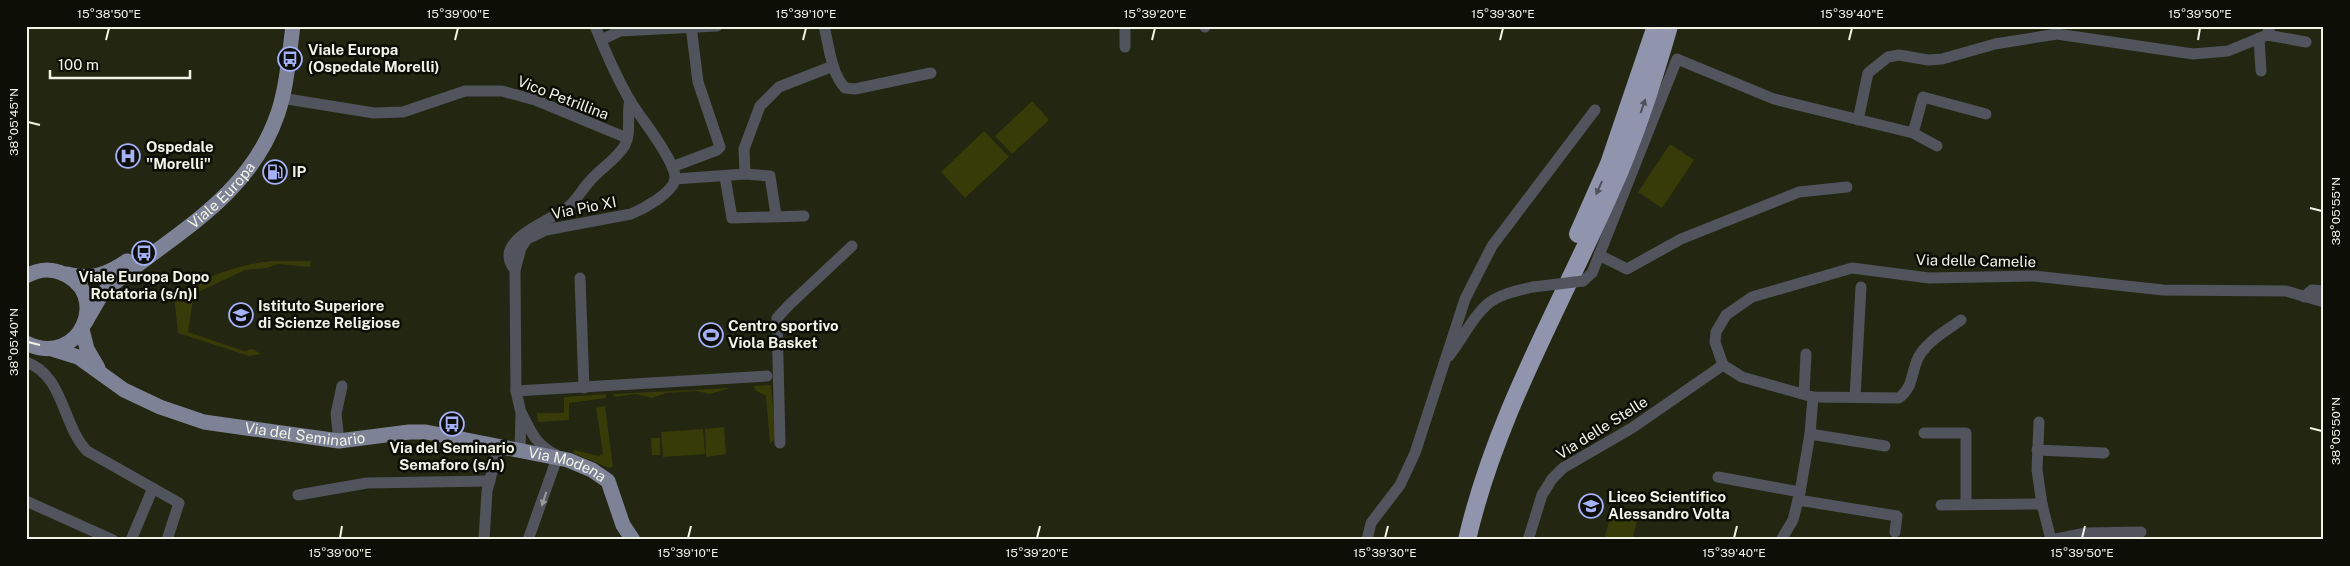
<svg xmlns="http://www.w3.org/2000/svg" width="2350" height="566" viewBox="0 0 2350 566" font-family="'Public Sans',sans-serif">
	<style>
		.green { fill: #363b08 }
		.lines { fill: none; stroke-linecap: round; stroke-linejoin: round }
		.minor { stroke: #51535d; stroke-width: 11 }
		.major { stroke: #7e8296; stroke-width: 15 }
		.highway { stroke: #9094ad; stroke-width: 18 }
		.minor-bridge { stroke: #51535d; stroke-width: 11 }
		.oneway { fill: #4e515a }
		.oneway2 { fill: #999b9a }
		.ticks { fill: none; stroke: #f0f3e5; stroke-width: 2 }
		.labels { text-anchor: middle; stroke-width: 5; stroke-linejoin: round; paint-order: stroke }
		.poi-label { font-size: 15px; font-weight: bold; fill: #f0f3e5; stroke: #0d0e06; text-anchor: start }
		.street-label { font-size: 15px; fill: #f0f3e5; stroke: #0d0e06 }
		.neatline { fill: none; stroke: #f0f3e5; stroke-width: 2 }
		.ticks-label { font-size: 12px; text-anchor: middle; fill: #f0f3e5 }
	</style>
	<rect width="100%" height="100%" fill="#232610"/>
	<g class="green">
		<polygon points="1032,101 1049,120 1012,154 995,136"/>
		<polygon points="984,131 1009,157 965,198 941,172"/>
		<polygon points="1670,144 1694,160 1662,208 1638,192"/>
		<path d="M272,261H311L310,267L278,264L267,268L245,270L194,294L188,332L244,351L253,349L261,354L249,356L178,333L174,297C194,279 245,263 272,261Z"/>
		<polygon points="771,385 776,437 770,444 766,396 755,390 754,386"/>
		<polygon points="730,388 710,394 696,391 666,393 652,398 636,394 614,397 613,394"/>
		<polygon points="606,394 606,398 569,403 569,420 538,422 537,413 564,413 564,397"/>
		<polygon points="605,406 613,467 609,468 573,453 574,450 599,456 603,453 596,408"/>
		<polygon points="724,427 726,454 706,457 705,429"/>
		<polygon points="703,429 705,454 663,457 661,432"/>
		<polygon points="651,438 660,438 660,455 652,455"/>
		<polygon points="1612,511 1638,518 1632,540 1604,540"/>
	</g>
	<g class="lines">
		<g class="minor">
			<path d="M824,26C829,46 831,73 845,88L855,89L931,73"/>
			<polyline points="1205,26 1205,27"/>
			<polyline points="2267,35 2306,42"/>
			<polyline points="2259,38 2261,71"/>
			<polyline points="601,40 620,31 717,26"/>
			<polyline points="1125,47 1125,26"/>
			<polyline points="281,98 374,113 403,112 465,91 502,91 535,100 627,138"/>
			<polyline points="1858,120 1868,73 1888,57 1899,55 1928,60 1942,59 1995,44 2057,34 2193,54 2228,51 2267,35 2270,26"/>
			<polyline points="1913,133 1923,97 1986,114"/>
			<polyline points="672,167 717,150 720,147 698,82 691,26"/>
			<polyline points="745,174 744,149 760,106 779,87 833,66"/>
			<polyline points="725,177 732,218 804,216"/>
			<polyline points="675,179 745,174 770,176 776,215"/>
			<polyline points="1599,255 1627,269 1681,239 1799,192 1847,187"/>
			<path d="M515,270C490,239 552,221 568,207C577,200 582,189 590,181C600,169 617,159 625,145C632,132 626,114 630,100"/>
			<polyline points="580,278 584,388"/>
			<polyline points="1583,281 1592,273 1677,59 1774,99 1913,133 1937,146"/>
			<polyline points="2304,297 2312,290 2324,291"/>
			<path d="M1961,320C1947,330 1931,339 1921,353C1910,368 1916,385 1899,398L1813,397L1742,377L1723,365L1715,342L1716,332L1726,315L1752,297L1852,268L1929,278L2034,276L2163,290L2286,291L2324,302"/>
			<path d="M1449,356C1462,340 1477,308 1495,299C1507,292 1520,290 1533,287"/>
			<path d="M26,362C64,375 62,425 87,451L179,503L167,540"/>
			<polyline points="516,391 767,376"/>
			<polyline points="1804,394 1806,354"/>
			<polyline points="1855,397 1861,287"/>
			<path d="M522,414C531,432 537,446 555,454"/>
			<polyline points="2039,422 2037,470 2042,504 2051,540 2086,533 2141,532"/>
			<polyline points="1924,433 1966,433 1966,504"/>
			<polyline points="1810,434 1885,446"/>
			<polyline points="339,441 336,414 342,386"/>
			<polyline points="780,443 777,318 789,305 852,246"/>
			<path d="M520,450L521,413L516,391L515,270L521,248L527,239L546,230L631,214C643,209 673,193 675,179C676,170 668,158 664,151C654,133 640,117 629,99C616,76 605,51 595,26"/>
			<polyline points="2037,450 2104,453"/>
			<polyline points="1718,477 1800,492"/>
			<polyline points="298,495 367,483 490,481"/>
			<polyline points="1798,500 1897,516 1895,532"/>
			<polyline points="26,501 113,540"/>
			<polyline points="1941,505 2042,504"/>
			<polyline points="131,540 153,488"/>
			<polyline points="484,540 487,491 499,445"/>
			<polyline points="528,540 557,458"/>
			<polyline points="1367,540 1371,523 1400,485 1415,453 1465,299 1492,246 1595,110"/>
			<polyline points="1528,540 1542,495 1552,479 1563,468 1632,428 1723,365"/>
			<polyline points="1781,540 1793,520 1800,492 1810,434 1813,397"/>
		</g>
		<g class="major">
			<path d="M67,274C91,280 107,275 127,261"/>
			<path d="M26,276C37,270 48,268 59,272C114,291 80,370 26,343"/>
			<path id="s1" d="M85,323L100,297L107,289C172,234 249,199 278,113C287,86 289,55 293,26"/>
			<polyline points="82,329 87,349 98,368"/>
			<path id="s2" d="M52,349L78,357L124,390L160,407L204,422L339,441L409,432H426L568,460L592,470L608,481L623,525L633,540"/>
		</g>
		<g class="highway">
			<polyline points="1578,234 1609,164 1656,26"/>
			<path d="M1467,540C1495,417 1561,305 1611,191C1635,138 1653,82 1669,26"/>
		</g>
		<polyline class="minor-bridge" points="1533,287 1583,281"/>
	</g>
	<defs><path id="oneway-solid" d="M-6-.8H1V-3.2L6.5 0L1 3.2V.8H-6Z" transform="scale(1.25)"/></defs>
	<g class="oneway">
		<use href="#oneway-solid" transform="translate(1643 106) rotate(-71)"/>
		<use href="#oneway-solid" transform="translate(1599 188) rotate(114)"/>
	</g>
	<use class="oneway2" href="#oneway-solid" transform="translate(544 499) rotate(108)"/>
	<path class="ticks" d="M106,40L109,28M455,40L458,28M803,40L806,28M1152,40L1155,28M1500,40L1503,28M1849,40L1852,28M2198,40L2200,28M28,122L40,125M2310,208L2322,211M28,342L40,345M2310,428L2322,431M340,538L342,526M688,538L691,526M1037,538L1040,526M1385,538L1388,526M1734,538L1737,526M2082,538L2085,526"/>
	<defs>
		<g id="bus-ring" transform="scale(1.25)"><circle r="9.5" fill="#0d0e06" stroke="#a6b1fc" stroke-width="1.5"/><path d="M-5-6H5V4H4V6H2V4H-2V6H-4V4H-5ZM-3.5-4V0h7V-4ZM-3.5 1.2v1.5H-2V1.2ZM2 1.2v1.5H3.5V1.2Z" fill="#a6b1fc"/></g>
		<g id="hospital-ring" transform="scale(1.25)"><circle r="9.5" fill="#0d0e06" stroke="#a6b1fc" stroke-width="1.5"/><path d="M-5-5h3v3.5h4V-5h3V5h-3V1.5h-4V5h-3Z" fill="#a6b1fc"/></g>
		<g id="fuel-ring" transform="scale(1.25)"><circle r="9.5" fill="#0d0e06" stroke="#a6b1fc" stroke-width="1.5"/><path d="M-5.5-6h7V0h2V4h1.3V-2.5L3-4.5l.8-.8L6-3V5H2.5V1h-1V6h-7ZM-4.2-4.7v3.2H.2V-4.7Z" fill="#a6b1fc"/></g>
		<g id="university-ring" transform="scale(1.25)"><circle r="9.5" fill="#0d0e06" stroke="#a6b1fc" stroke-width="1.5"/><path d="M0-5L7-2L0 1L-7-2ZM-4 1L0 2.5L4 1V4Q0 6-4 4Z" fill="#a6b1fc"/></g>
		<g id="stadium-ring" transform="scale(1.25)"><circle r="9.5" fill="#0d0e06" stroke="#a6b1fc" stroke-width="1.5"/><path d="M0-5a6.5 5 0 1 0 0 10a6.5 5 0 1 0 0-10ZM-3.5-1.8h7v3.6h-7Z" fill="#a6b1fc"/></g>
	</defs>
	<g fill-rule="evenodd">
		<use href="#bus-ring" x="290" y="59"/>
		<use href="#hospital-ring" x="128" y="156"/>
		<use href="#fuel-ring" x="275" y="172"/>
		<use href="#bus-ring" x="144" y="253"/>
		<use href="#university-ring" x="241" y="315"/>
		<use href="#stadium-ring" x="711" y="335"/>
		<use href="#bus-ring" x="452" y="424"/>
		<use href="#university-ring" x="1591" y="506"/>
	</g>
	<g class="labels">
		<g class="poi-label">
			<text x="308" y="55">Viale Europa<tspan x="308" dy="17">(Ospedale Morelli)</tspan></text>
			<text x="146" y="152">Ospedale<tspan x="146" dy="17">"Morelli"</tspan></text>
			<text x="292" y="177">IP</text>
			<text x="144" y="282" text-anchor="middle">Viale Europa Dopo<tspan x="144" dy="17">Rotatoria (s/n)I</tspan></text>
			<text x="258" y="311">Istituto Superiore<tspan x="258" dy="17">di Scienze Religiose</tspan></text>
			<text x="728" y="331">Centro sportivo<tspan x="728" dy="17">Viola Basket</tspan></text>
			<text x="452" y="453" text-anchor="middle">Via del Seminario<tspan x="452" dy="17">Semaforo (s/n)</tspan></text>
			<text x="1608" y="502">Liceo Scientifico<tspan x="1608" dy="17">Alessandro Volta</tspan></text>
		</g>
		<g class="street-label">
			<text transform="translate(563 98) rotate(21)" y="5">Vico Petrillina</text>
			<text dy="5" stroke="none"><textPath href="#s1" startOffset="189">Viale Europa</textPath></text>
			<text transform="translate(584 208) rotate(-11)" y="5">Via Pio XI</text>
			<text transform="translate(1976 261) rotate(1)" y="5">Via delle Camelie</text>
			<text transform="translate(1602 428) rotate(-32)" y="5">Via delle Stelle</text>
			<text dy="5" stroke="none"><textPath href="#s2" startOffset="272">Via del Seminario</textPath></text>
			<text dy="5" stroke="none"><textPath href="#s2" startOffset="539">Via Modena</textPath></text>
		</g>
	</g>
	<rect width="2350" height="566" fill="none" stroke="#0d0e06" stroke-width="55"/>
	<path d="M50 70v8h140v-8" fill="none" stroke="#f0f3e5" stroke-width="2.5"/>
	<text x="58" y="70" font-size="15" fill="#f0f3e5" stroke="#0d0e06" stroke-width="4" paint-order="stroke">100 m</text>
	<rect x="28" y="28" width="2294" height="510" class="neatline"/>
	<g class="ticks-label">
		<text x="109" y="18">15°38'50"E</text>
		<text x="458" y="18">15°39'00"E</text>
		<text x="806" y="18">15°39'10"E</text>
		<text x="1155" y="18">15°39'20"E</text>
		<text x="1503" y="18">15°39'30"E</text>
		<text x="1852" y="18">15°39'40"E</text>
		<text x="2200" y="18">15°39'50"E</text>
		<text transform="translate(14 122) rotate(-90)" y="4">38°05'45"N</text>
		<text transform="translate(2336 211) rotate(-90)" y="4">38°05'55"N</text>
		<text transform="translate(14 342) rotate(-90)" y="4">38°05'40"N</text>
		<text transform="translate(2336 431) rotate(-90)" y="4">38°05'50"N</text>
		<text x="340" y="557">15°39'00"E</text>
		<text x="688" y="557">15°39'10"E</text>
		<text x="1037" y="557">15°39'20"E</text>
		<text x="1385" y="557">15°39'30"E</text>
		<text x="1734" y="557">15°39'40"E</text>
		<text x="2082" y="557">15°39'50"E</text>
	</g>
</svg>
